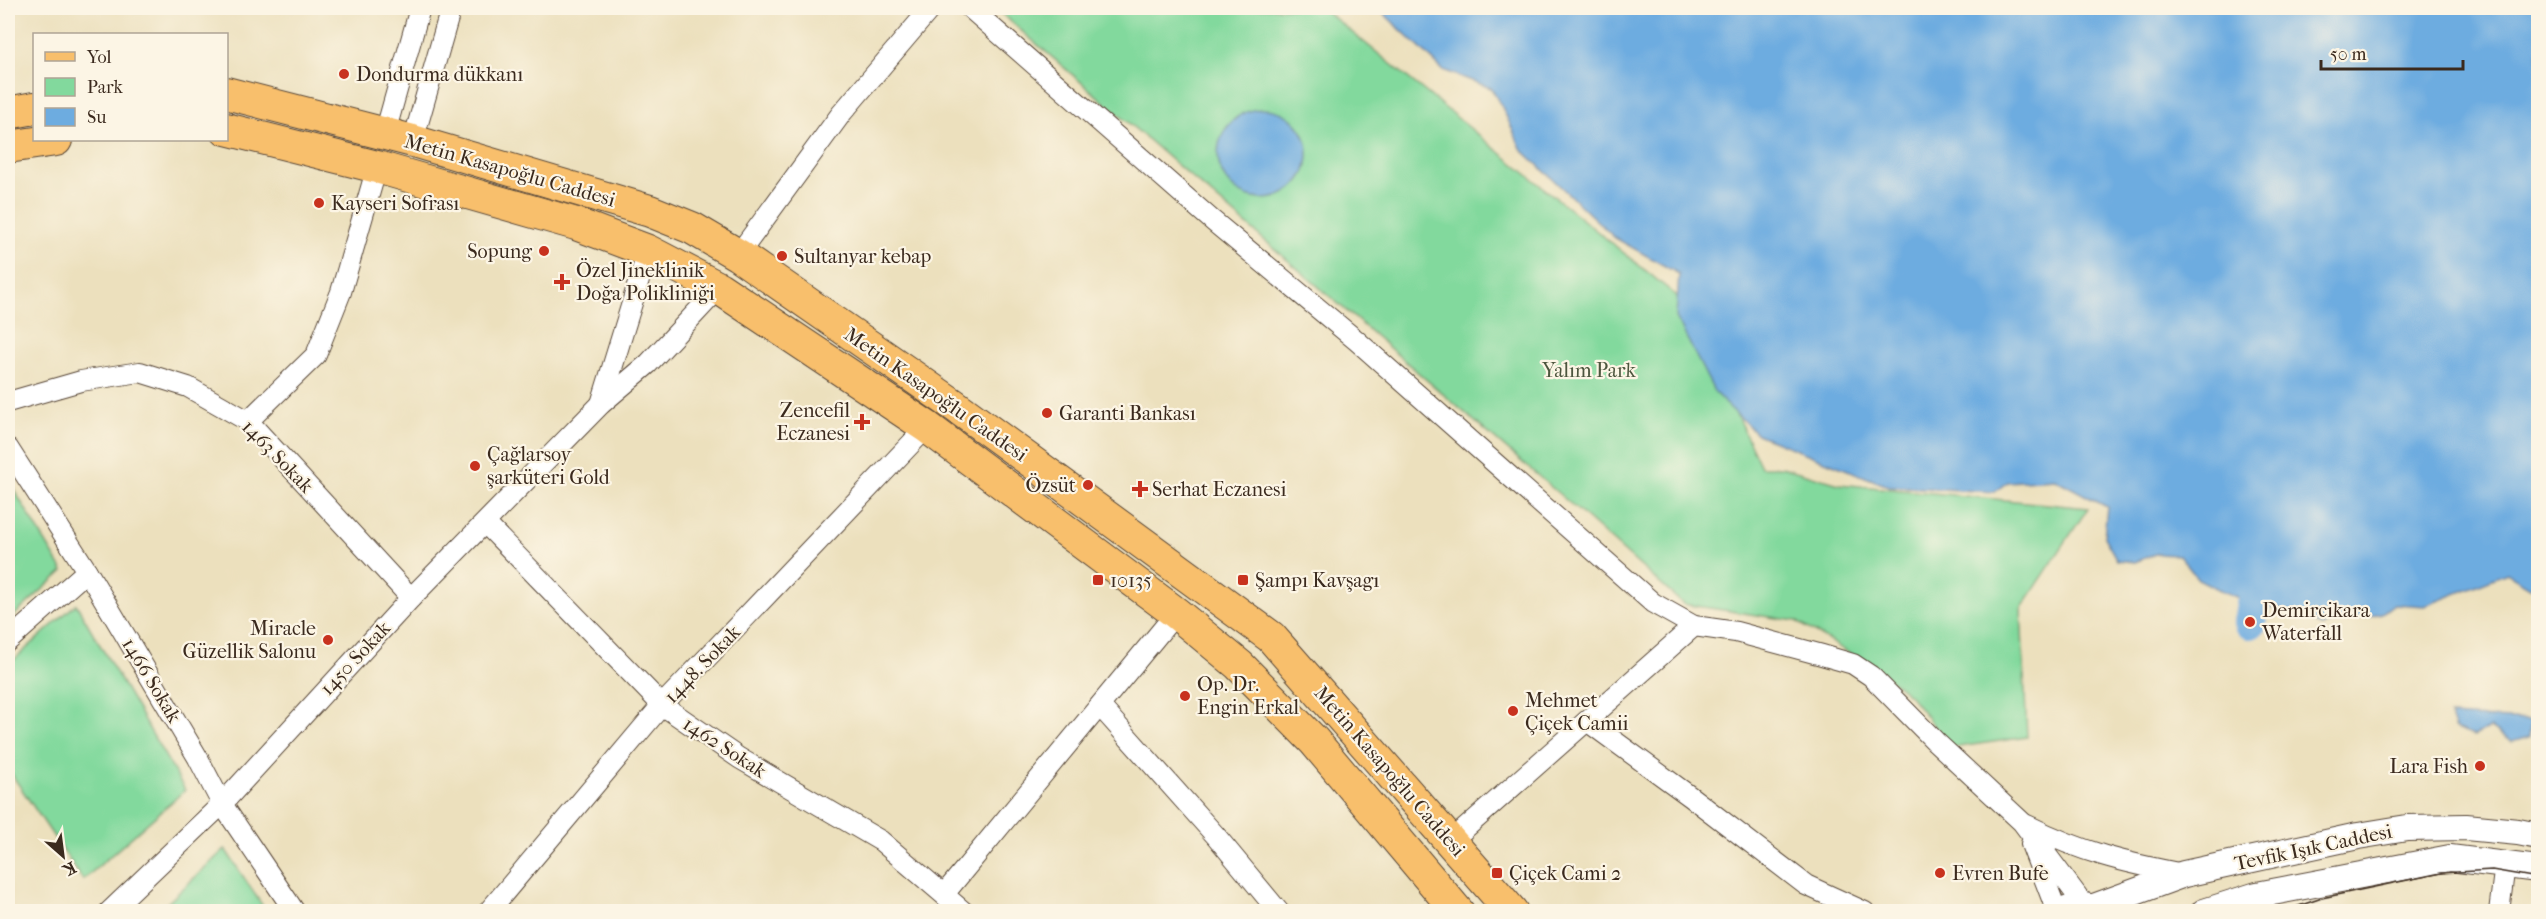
<svg xmlns="http://www.w3.org/2000/svg" width="2546" height="919" viewBox="0 0 2546 919" font-family="'IM FELL French Canon',serif">
	<style>
		.green { fill: #82d99d; stroke: #5e825e; stroke-width: 1.5 }
		.water { fill: #6dace0; stroke: #546b7f; stroke-width: 1.5 }
		.lines { fill: none; stroke-linecap: round; stroke-linejoin: round }
		.river { stroke: #6dace0; stroke-width: 34 }
		.minor-casing { stroke: #564536; stroke-width: 22 }
		.tertiary-casing { stroke: #564536; stroke-width: 28 }
		.primary-casing { stroke: #564536; stroke-width: 34 }
		.minor { stroke: #fff; stroke-width: 20 }
		.tertiary { stroke: #fff; stroke-width: 26 }
		.primary { stroke: #f8bf6c; stroke-width: 32 }
		.tram { stroke: #3b2a1e; stroke-width: 1.5 }
		.poi-dot { fill: #c8321e; stroke: #fcf5e5; stroke-width: 2 }
		.labels { text-anchor: middle; stroke-width: 4.5; stroke-linejoin: round; paint-order: stroke }
		.poi-label { font-size: 20px; fill: #3b2a1e; stroke: #fcf5e5; text-anchor: start }
		.street-label { font-size: 20px; fill: #3b2a1e; stroke: #fcf5e5 }
		.park-label { font-size: 20px; fill: #4d563e; stroke: #fcf5e5 }
	</style>
	<rect width="100%" height="100%" fill="#fcf5e5"/>
	<filter id="ink" filterUnits="userSpaceOnUse"><feTurbulence type="fractalNoise" baseFrequency=".0167" numOctaves="2"/><feDisplacementMap in="SourceGraphic" scale="12" xChannelSelector="R" yChannelSelector="G"/><feConvolveMatrix kernelMatrix="1 2 1 2 8 2 1 2 1" color-interpolation-filters="sRGB"/></filter>
	<filter id="wash" filterUnits="userSpaceOnUse"><feTurbulence type="fractalNoise" baseFrequency=".008" numOctaves="4" result="noise"/><feDisplacementMap in="SourceGraphic" scale="24" xChannelSelector="R" yChannelSelector="G"/><feGaussianBlur stdDeviation="1.35" result="paint"/><feColorMatrix in="noise" values="0 0 0 0 0 0 0 0 0 0 0 0 0 0 0 0 0 1.4 0 .05"/><feComposite in="paint" operator="in"/></filter>
	<g filter="url(#wash)">
		<rect width="100%" height="100%" fill="#ece0bd"/>
		<g class="green">
			<polygon points="995,8 1322,8 1683,301 1761,467 1782,467 1839,484 2088,508 2021,609 2027,737 1952,748 1910,696 1881,672 1796,621 1683,604 1573,506"/>
			<polygon points="8,480 63,571 8,621"/>
			<polygon points="76,604 185,790 83,880 8,769 8,665"/>
			<polygon points="225,849 266,911 159,911"/>
		</g>
		<g class="water">
			<polygon points="1378,8 2538,8 2538,592 2507,573 2425,606 2394,604 2382,613 2321,626 2302,614 2253,604 2222,591 2198,579 2179,555 2155,554 2135,562 2117,560 2104,537 2107,507 2055,479 2007,482 1995,492 1888,486 1757,434 1715,393 1676,317 1679,274 1615,238 1522,150 1502,107 1491,88 1443,70"/>
			<circle cx="1263" cy="154" r="45"/>
			<polygon points="2449,716 2531,720 2529,737 2512,742 2490,728 2474,736 2455,729"/>
		</g>
		<g class="lines">
			<polyline class="river" points="2250,622 2253,604"/>
		</g>
	</g>
	<g filter="url(#ink)">
		<g class="lines">
			<g class="minor-casing">
				<g id="minor">
					<polyline points="970,8 1213,221 1356,340 1653,603 1694,626 1736,632 1822,655 1853,664 1871,676 1936,742 2022,822 2085,906"/>
					<polyline points="385,133 420,8"/>
					<polyline points="413,141 451,8"/>
					<polyline points="738,255 841,114 931,8"/>
					<polyline points="8,402 81,381 140,372 188,387 248,421 411,598"/>
					<polyline points="601,404 648,251"/>
					<polyline points="248,421 316,355 341,292 377,167"/>
					<polyline points="8,448 87,571 198,758 222,804 295,912"/>
					<polyline points="486,524 662,705 739,758 881,841 964,912"/>
					<polyline points="8,641 87,571"/>
					<polyline points="1100,706 1216,836 1279,912"/>
					<polyline points="1587,721 1691,797 1806,885 1865,912"/>
					<path d="M2027,825C2081,852 2125,863 2184,874"/>
					<polyline points="1451,841 1694,626"/>
					<polyline points="2031,844 2057,912"/>
					<polyline points="945,893 1176,613"/>
					<polyline points="109,912 222,804 411,598 601,404 648,364 719,288"/>
					<polyline points="488,912 662,705 927,427"/>
					<polyline points="2499,912 2505,864"/>
				</g>
			</g>
			<g class="tertiary-casing">
				<g id="tertiary">
					<polyline points="2094,907 2184,874 2358,836 2407,828 2466,827 2518,832 2538,836"/>
					<path d="M2063,912C2075,905 2088,903 2099,912"/>
					<polyline points="2204,912 2257,895 2450,858 2538,869"/>
				</g>
			</g>
			<g class="primary-casing">
				<g id="primary">
					<polyline points="226,93 413,141 650,211 692,228 738,255 954,405 1271,637 1512,912"/>
					<polyline points="8,113 34,108"/>
					<polyline points="226,129 377,167 576,224 648,251 719,288 927,427 1176,613 1239,665 1314,741 1458,912"/>
					<polyline points="8,147 56,140"/>
				</g>
			</g>
			<use href="#minor" class="minor"/>
			<use href="#tertiary" class="tertiary"/>
			<use href="#primary" class="primary"/>
			<polyline class="tram" points="2281,912 2322,898 2441,873 2492,870 2538,878"/>
		</g>
	</g>
	<g class="poi-dot">
		<circle cx="344" cy="74" r="6"/>
		<circle cx="319" cy="203" r="6"/>
		<circle cx="544" cy="251" r="6"/>
		<circle cx="782" cy="256" r="6"/>
		<path d="M559 273h6v6h6v6h-6v6h-6v-6h-6v-6h6z"/>
		<circle cx="1047" cy="413" r="6"/>
		<path d="M859 413h6v6h6v6h-6v6h-6v-6h-6v-6h6z"/>
		<circle cx="475" cy="466" r="6"/>
		<circle cx="1088" cy="485" r="6"/>
		<path d="M1137 480h6v6h6v6h-6v6h-6v-6h-6v-6h6z"/>
		<rect x="1092" y="574" width="12" height="12" rx="3"/>
		<rect x="1237" y="574" width="12" height="12" rx="3"/>
		<circle cx="2250" cy="622" r="6"/>
		<circle cx="328" cy="640" r="6"/>
		<circle cx="1185" cy="696" r="6"/>
		<circle cx="1513" cy="711" r="6"/>
		<circle cx="2480" cy="766" r="6"/>
		<rect x="1491" y="867" width="12" height="12" rx="3"/>
		<circle cx="1940" cy="873" r="6"/>
	</g>
	<g class="labels">
		<g class="poi-label">
			<text x="356" y="81">Dondurma dükkanı</text>
			<text x="331" y="210">Kayseri Sofrası</text>
			<text x="532" y="258" text-anchor="end">Sopung</text>
			<text x="794" y="263">Sultanyar kebap</text>
			<text x="576" y="277">Özel Jineklinik<tspan x="576" dy="23">Doğa Polikliniği</tspan></text>
			<text x="850" y="417" text-anchor="end">Zencefil<tspan x="850" dy="23">Eczanesi</tspan></text>
			<text x="1059" y="420">Garanti Bankası</text>
			<text x="487" y="461">Çağlarsoy<tspan x="487" dy="23">şarküteri Gold</tspan></text>
			<text x="1076" y="492" text-anchor="end">Özsüt</text>
			<text x="1152" y="496">Serhat Eczanesi</text>
			<text x="1110" y="587">10135</text>
			<text x="1255" y="587">Şampı Kavşagı</text>
			<text x="2262" y="617">Demircikara<tspan x="2262" dy="23">Waterfall</tspan></text>
			<text x="316" y="635" text-anchor="end">Miracle<tspan x="316" dy="23">Güzellik Salonu</tspan></text>
			<text x="1197" y="691">Op. Dr.<tspan x="1197" dy="23">Engin Erkal</tspan></text>
			<text x="1525" y="707">Mehmet<tspan x="1525" dy="23">Çiçek Camii</tspan></text>
			<text x="2468" y="773" text-anchor="end">Lara Fish</text>
			<text x="1509" y="880">Çiçek Cami 2</text>
			<text x="1952" y="880">Evren Bufe</text>
		</g>
		<g class="street-label">
			<text transform="translate(510 170) rotate(16)" y="7">Metin Kasapoğlu Caddesi</text>
			<text transform="translate(936 394) rotate(35)" y="7">Metin Kasapoğlu Caddesi</text>
			<text transform="translate(278 456) rotate(46)" y="7">1463 Sokak</text>
			<text transform="translate(355 658) rotate(-47)" y="7">1450 Sokak</text>
			<text transform="translate(702 664) rotate(-46)" y="7">1448. Sokak</text>
			<text transform="translate(152 680) rotate(59)" y="7">1466 Sokak</text>
			<text transform="translate(725 747) rotate(33)" y="7">1462 Sokak</text>
			<text transform="translate(1390 771) rotate(49)" y="7">Metin Kasapoğlu Caddesi</text>
			<text transform="translate(2313 847) rotate(-12)" y="7">Tevfik Işık Caddesi</text>
		</g>
		<g class="park-label">
			<text x="1589" y="377">Yalım Park</text>
		</g>
	</g>
	<rect width="2546" height="919" fill="none" stroke="#fcf5e5" stroke-width="30"/>
	<rect x="33" y="33" width="195" height="108" fill="#fcf5e5" stroke="#afa495" stroke-width="1.5"/>
	<rect x="45" y="52" width="30" height="9" fill="#f8bf6c" stroke="#afa495" stroke-width="1.5"/>
	<text x="87" y="63" font-size="18" fill="#3b2a1e">Yol</text>
	<rect x="45" y="78" width="30" height="18" fill="#82d99d" stroke="#afa495" stroke-width="1.5"/>
	<text x="87" y="93" font-size="18" fill="#3b2a1e">Park</text>
	<rect x="45" y="108" width="30" height="18" fill="#6dace0" stroke="#afa495" stroke-width="1.5"/>
	<text x="87" y="123" font-size="18" fill="#3b2a1e">Su</text>
	<g transform="translate(63 856) rotate(152)" stroke="#fcf5e5" stroke-width="4.5" paint-order="stroke">
	<path d="M0-4.5L10 22L0 15L-10 22Z" fill="#3b2a1e"/>
	<text y="-9" font-size="16" font-weight="bold" text-anchor="middle" fill="#3b2a1e">K</text>
	</g>
	<path d="M2321 60v9h142v-9" fill="none" stroke="#3b2a1e" stroke-width="3"/>
	<text x="2330" y="60" font-size="18" fill="#3b2a1e" stroke="#fcf5e5" stroke-width="4.5" paint-order="stroke">50 m</text>
</svg>
